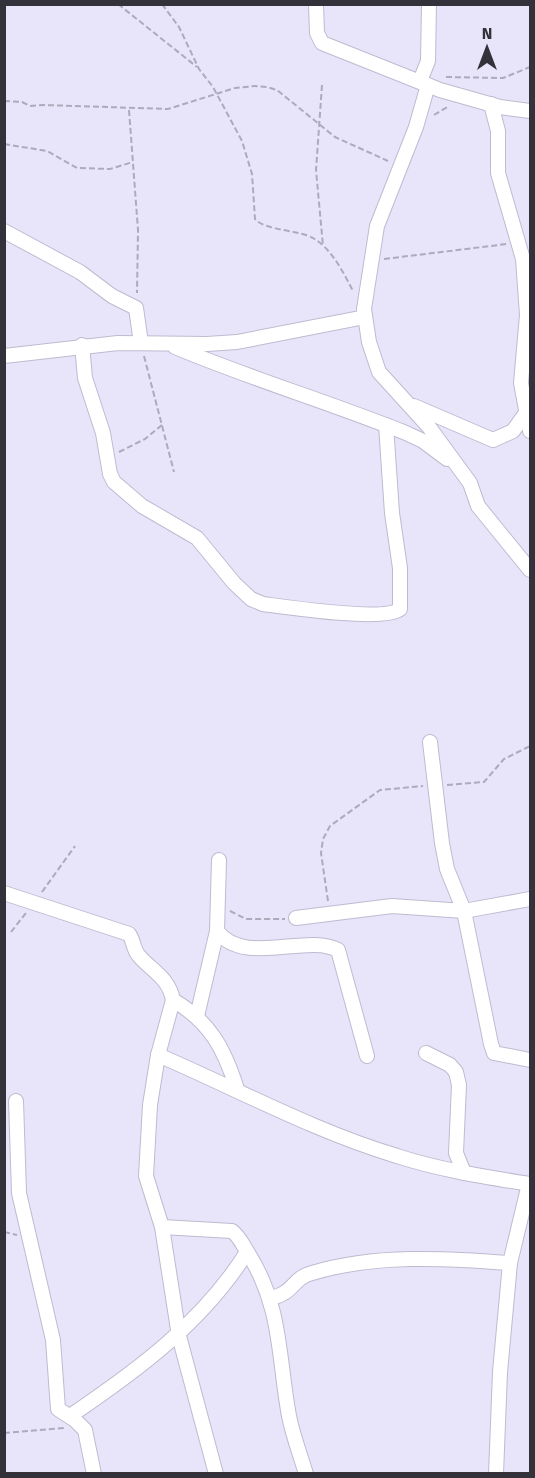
<svg xmlns="http://www.w3.org/2000/svg" width="535" height="1478" viewBox="0 0 535 1478" font-family="'Fira Sans',sans-serif">
	<style>
		.lines { fill: none; stroke-linecap: round; stroke-linejoin: round }
		.minor-casing { stroke: #bebbd0; stroke-width: 16 }
		.path { stroke: #acaabb; stroke-width: 2; stroke-dasharray: 6 3; stroke-linecap: butt }
		.minor { stroke: #fff; stroke-width: 14 }
	</style>
	<rect width="100%" height="100%" fill="#e8e5fb"/>
	<g class="lines">
		<g class="minor-casing">
			<g id="minor">
				<polyline points="316,4 317,33 322,43 440,90 500,107 530,111"/>
				<polyline points="420,81 428,61 429,4"/>
				<polyline points="428,85 416,127 377,226 364,309 369,342 379,372 429,427 470,483 478,506 530,570"/>
				<polyline points="491,104 498,131 498,173 523,259 527,315 521,383 530,431"/>
				<polyline points="4,231 80,272 112,296 136,308 141,343"/>
				<path d="M82,345L85,378L103,433L110,474L114,482L142,506L197,538L234,583L251,599L263,604C286,607 385,622 400,609V568L392,513L386,425"/>
				<path d="M175,347C251,379 329,402 406,433L423,441L447,459"/>
				<polyline points="4,356 118,343 207,344 237,342 365,317"/>
				<polyline points="414,406 493,440 513,431 528,410"/>
				<polyline points="430,742 442,843 447,869 464,911 491,1044 494,1053 530,1060"/>
				<path d="M4,893L129,934C134,941 133,949 139,956C152,971 169,978 173,1000L158,1055L150,1105L146,1176L162,1227L179,1336L216,1474"/>
				<polyline points="296,918 392,906 464,911 530,899"/>
				<path d="M217,931C244,967 307,933 338,950L367,1056"/>
				<path d="M173,1000C210,1022 224,1048 237,1089"/>
				<polyline points="197,1016 217,931 219,860"/>
				<polyline points="426,1053 450,1065 456,1072 459,1085 456,1153 464,1173"/>
				<path d="M158,1055C237,1089 314,1131 397,1156C440,1170 486,1177 530,1184"/>
				<polyline points="16,1101 19,1193 53,1340 58,1409 75,1420 85,1430 94,1474"/>
				<path d="M162,1227L232,1231C240,1237 242,1244 248,1253C282,1307 278,1356 289,1416C293,1436 300,1454 306,1474"/>
				<path d="M270,1298C294,1294 292,1278 312,1273C375,1254 445,1258 510,1263"/>
				<path d="M70,1416C138,1370 203,1322 247,1252"/>
				<polyline points="496,1474 500,1372 510,1263 529,1184"/>
			</g>
		</g>
		<g class="path">
			<polyline points="118,4 197,67"/>
			<path d="M162,4L179,27L199,69L213,87L242,141L252,174L255,219C264,230 298,230 313,238C332,249 343,272 353,291"/>
			<polyline points="446,77 503,78 530,67"/>
			<polyline points="322,85 316,170 323,246"/>
			<polyline points="4,101 22,102 30,106 44,105 168,109 235,88 255,86 267,87 277,90 335,137 388,161"/>
			<polyline points="129,110 138,230 137,293"/>
			<polyline points="434,115 449,106"/>
			<polyline points="4,144 47,151 77,168 110,169 133,162"/>
			<polyline points="384,259 507,244"/>
			<polyline points="144,356 174,472"/>
			<polyline points="119,452 145,439 162,425"/>
			<polyline points="447,785 484,782 504,759 530,746"/>
			<polyline points="42,892 75,846"/>
			<polyline points="328,901 321,853 323,839 330,826 380,790 423,786"/>
			<polyline points="230,911 246,919 285,919"/>
			<polyline points="11,932 26,913"/>
			<polyline points="4,1232 17,1235"/>
			<polyline points="4,1433 64,1428"/>
		</g>
		<use href="#minor" class="minor"/>
	</g>
	<rect width="535" height="1478" fill="none" stroke="#33323a" stroke-width="12"/>
	<g transform="translate(487 48)" stroke="#e8e5fb" stroke-width="4.5" paint-order="stroke">
	<path d="M0-4.5L10 22L0 15L-10 22Z" fill="#33323a"/>
	<text y="-9" font-size="16" font-weight="bold" text-anchor="middle" fill="#33323a">N</text>
	</g>
</svg>
